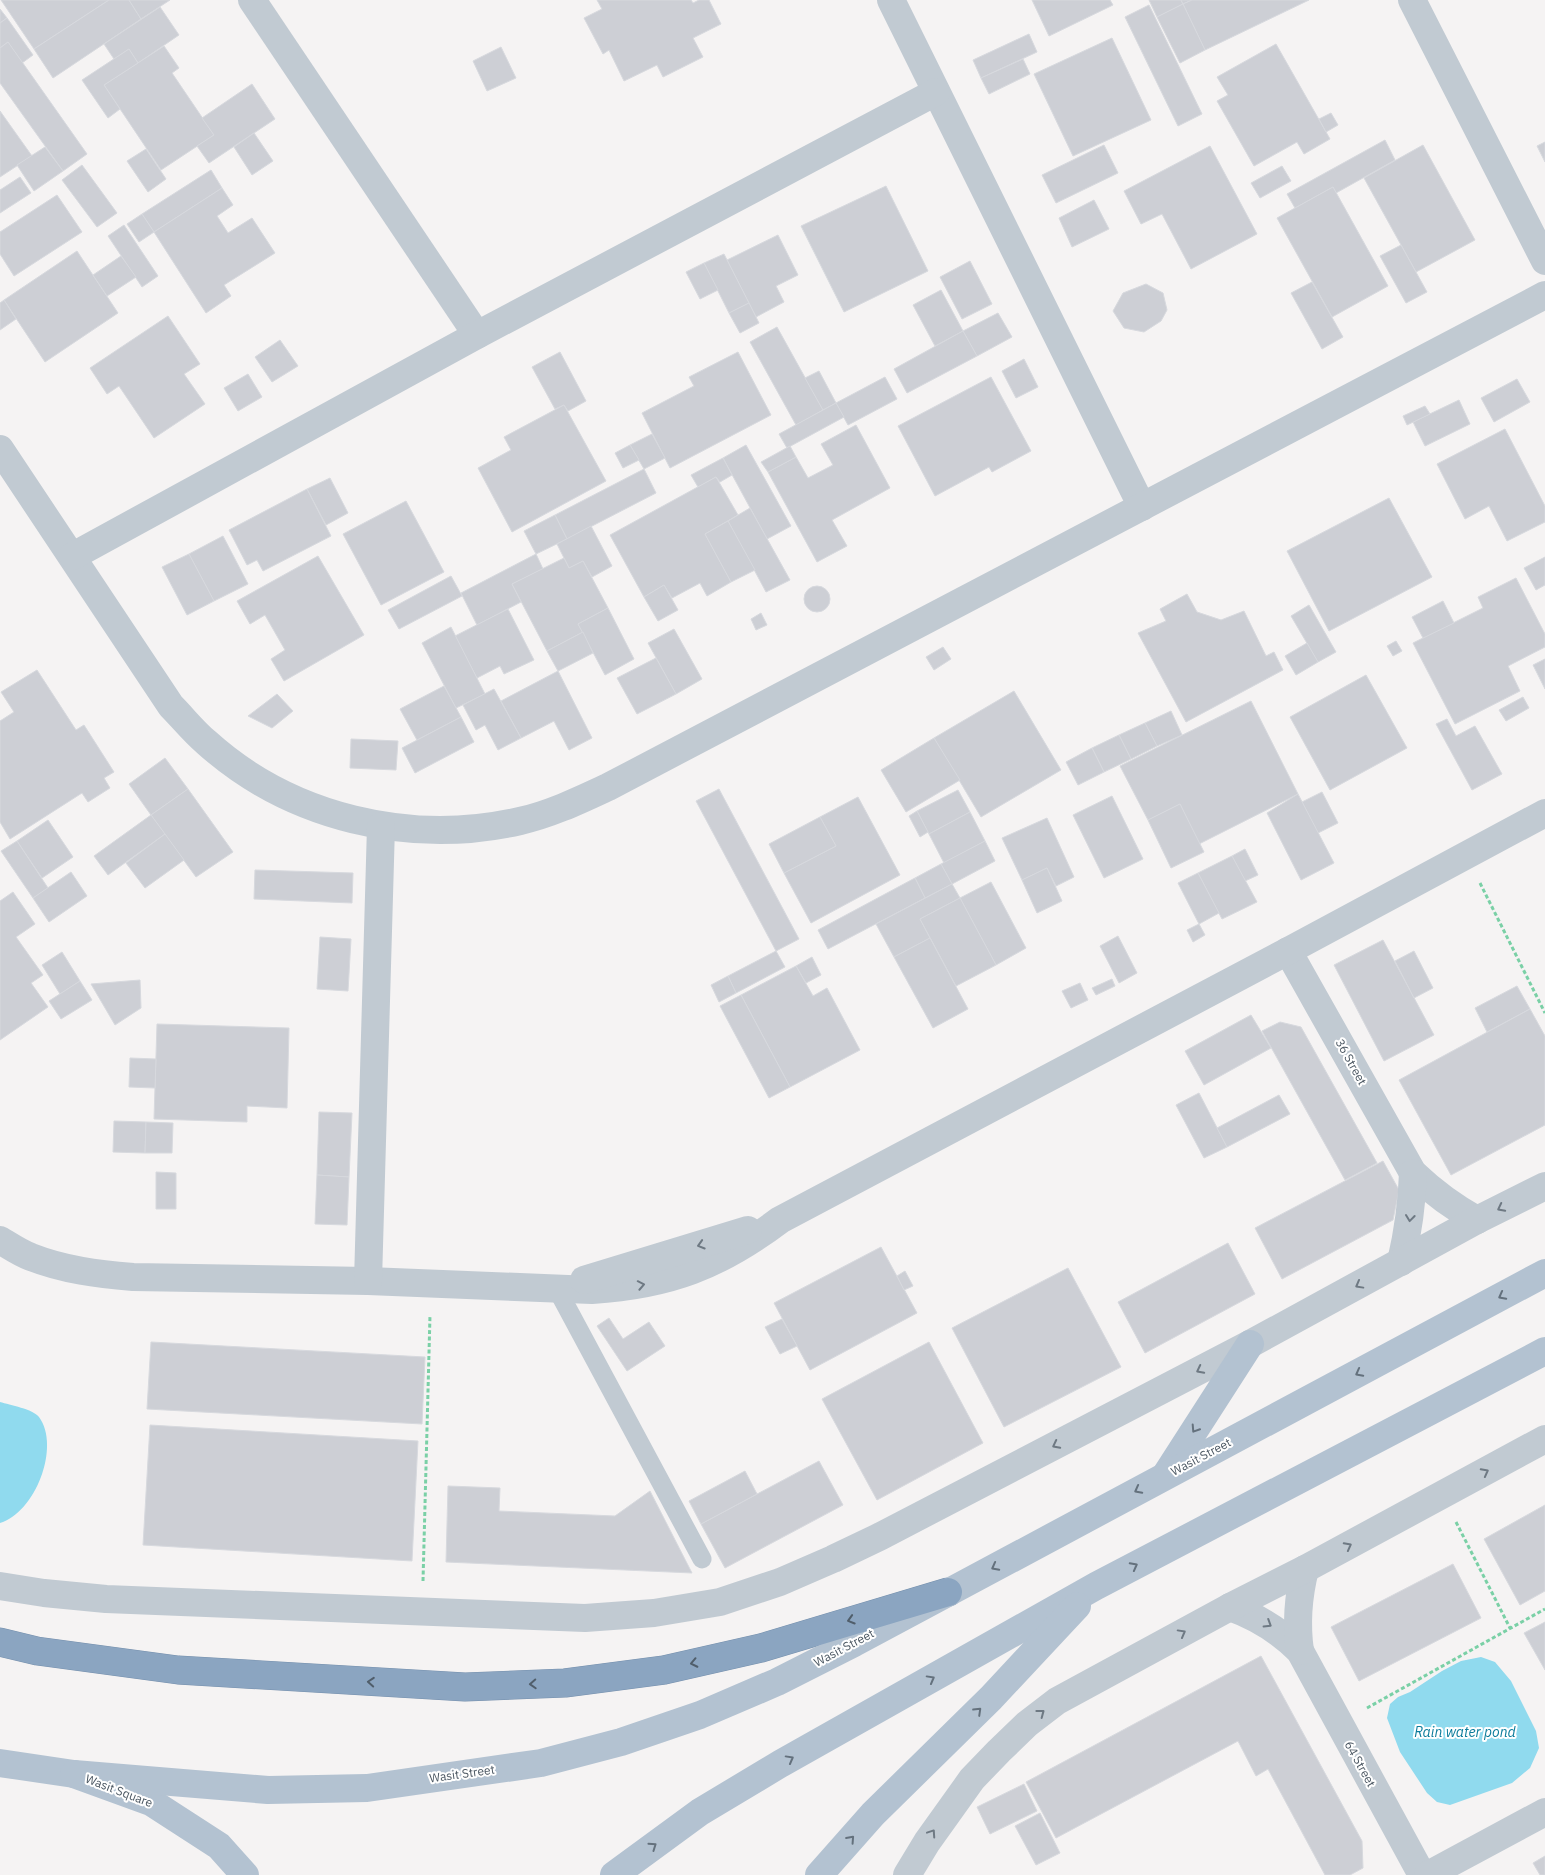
<svg xmlns="http://www.w3.org/2000/svg" width="1545" height="1875" viewBox="0 0 1545 1875" font-family="'IBM Plex Sans',sans-serif">
	<style>
		.water { fill: #90daee }
		.building { fill: #cdcfd5; stroke: #d7d9de }
		.lines { fill: none; stroke-linecap: round; stroke-linejoin: round }
		.highway-casing { stroke: #7690ad; stroke-width: 29 }
		.path { stroke: #7ad0a6; stroke-width: 3; stroke-dasharray: 4 2.5; stroke-linecap: butt }
		.lane { stroke: #c1cad2; stroke-width: 19 }
		.street { stroke: #c1cad2; stroke-width: 28 }
		.primary { stroke: #b3c2d1; stroke-width: 28 }
		.highway { stroke: #8ba5c1; stroke-width: 28 }
		.oneway { stroke: #6e7983 }
		.oneway2 { stroke: #64717d }
		.oneway3 { stroke: #505e6b }
		.labels { text-anchor: middle; stroke-width: 4; stroke-linejoin: round; paint-order: stroke }
		.street-label { font-size: 12px; fill: #4a5661; stroke: #fff }
		.water-label { font-size: 14px; font-style: italic; fill: #0c7c9b; stroke: #fff }
	</style>
	<rect width="100%" height="100%" fill="#f5f3f3"/>
	<g class="water">
		<path d="M0,1402C10,1405 33,1409 39,1417C61,1447 35,1513 0,1523Z"/>
		<polygon points="1481,1657 1495,1662 1511,1681 1536,1731 1539,1748 1530,1768 1512,1783 1450,1805 1437,1802 1427,1793 1400,1752 1387,1718 1390,1704 1398,1697 1410,1692 1442,1671 1461,1661"/>
	</g>
	<g class="building">
		<polygon points="1,0 109,0 34,49"/>
		<polygon points="109,0 129,0 141,19 53,78 34,49"/>
		<polygon points="129,0 170,0 141,19"/>
		<polygon points="597,0 691,0 693,3 699,0 709,0 721,24 693,38 703,57 663,77 657,65 624,81 609,50 603,54 584,18 602,9"/>
		<polygon points="1032,0 1110,0 1113,5 1049,36"/>
		<polygon points="1149,0 1181,0 1183,4 1157,17"/>
		<polygon points="1181,0 1192,0 1183,4"/>
		<polygon points="1192,0 1309,0 1205,50 1183,4"/>
		<polygon points="1183,4 1205,50 1180,63 1157,17"/>
		<polygon points="1149,5 1202,114 1178,126 1125,17"/>
		<polygon points="160,7 179,35 138,63 129,49 114,59 104,44"/>
		<polygon points="0,9 7,18 0,23"/>
		<polygon points="7,18 33,55 22,63 8,42 0,48 0,23"/>
		<polygon points="1029,34 1037,52 981,78 973,60"/>
		<polygon points="1112,38 1151,120 1073,156 1034,74"/>
		<polygon points="8,42 87,154 63,171 0,83 0,48"/>
		<polygon points="1276,44 1330,139 1304,154 1297,142 1254,166 1217,101 1228,95 1217,77"/>
		<polygon points="164,46 179,68 172,73 214,135 161,170 104,85"/>
		<polygon points="501,47 516,78 487,91 473,61"/>
		<polygon points="129,49 138,63 104,85 120,109 108,118 82,80"/>
		<polygon points="1023,59 1030,74 989,94 981,78"/>
		<polygon points="252,84 275,119 209,163 197,146 214,135 202,118"/>
		<polygon points="0,111 32,156 0,177"/>
		<polygon points="1331,113 1338,125 1326,132 1319,119"/>
		<polygon points="254,133 273,161 252,175 234,147"/>
		<polygon points="1385,140 1395,160 1336,193 1333,187 1295,208 1287,194"/>
		<polygon points="1545,142 1545,162 1537,146"/>
		<polygon points="1104,145 1118,173 1056,203 1042,175"/>
		<polygon points="1423,145 1475,240 1416,272 1364,178"/>
		<polygon points="1210,146 1257,234 1191,269 1162,214 1141,224 1124,191"/>
		<polygon points="45,147 63,171 34,191 17,165"/>
		<polygon points="146,149 166,179 148,192 127,161"/>
		<polygon points="82,165 117,213 97,227 62,180"/>
		<polygon points="1282,166 1291,181 1260,198 1251,183"/>
		<polygon points="211,170 222,188 154,232 142,214"/>
		<polygon points="20,177 31,193 0,213 0,190"/>
		<polygon points="886,186 928,271 844,312 801,226"/>
		<polygon points="1333,187 1388,286 1332,317 1277,218"/>
		<polygon points="222,188 233,205 217,216 228,233 252,218 275,253 224,285 231,296 206,313 154,232"/>
		<polygon points="57,195 82,232 14,276 0,254 0,232"/>
		<polygon points="1094,200 1109,229 1072,247 1059,218"/>
		<polygon points="142,214 154,232 139,242 127,224"/>
		<polygon points="124,225 158,276 142,287 108,236"/>
		<polygon points="778,235 798,275 776,286 784,302 756,317 727,260"/>
		<polygon points="1401,245 1427,292 1406,303 1380,256"/>
		<polygon points="77,251 118,313 45,362 4,300"/>
		<polygon points="724,254 749,303 729,313 704,263"/>
		<polygon points="121,256 136,277 107,296 93,275"/>
		<polygon points="970,261 992,304 962,319 940,277"/>
		<polygon points="704,263 718,290 700,299 686,272"/>
		<polygon points="1312,282 1343,337 1322,349 1291,293"/>
		<polygon points="1146,284 1163,293 1167,310 1161,321 1144,332 1124,328 1113,311 1123,293"/>
		<polygon points="941,290 963,331 935,346 913,305"/>
		<polygon points="4,300 16,319 0,330 0,303"/>
		<polygon points="749,303 759,323 740,333 729,313"/>
		<polygon points="998,313 1012,337 977,356 963,331"/>
		<polygon points="168,316 200,364 184,374 205,404 154,438 119,386 107,394 90,368"/>
		<polygon points="777,327 823,410 796,425 750,342"/>
		<polygon points="963,331 977,356 907,393 894,369"/>
		<polygon points="280,340 298,366 272,382 255,357"/>
		<polygon points="560,352 586,401 568,411 564,405 555,409 532,367"/>
		<polygon points="738,352 771,415 670,468 642,413 694,386 689,377"/>
		<polygon points="1024,359 1038,387 1016,398 1002,371"/>
		<polygon points="819,371 836,403 823,410 805,378"/>
		<polygon points="248,374 262,397 238,411 224,388"/>
		<polygon points="885,377 897,399 848,425 836,403"/>
		<polygon points="991,377 1031,451 992,472 989,467 935,496 898,426"/>
		<polygon points="1517,379 1530,402 1494,422 1481,398"/>
		<polygon points="1459,400 1470,424 1425,446 1413,422"/>
		<polygon points="836,403 844,417 787,448 779,434"/>
		<polygon points="564,405 606,481 512,532 478,468 511,450 504,437"/>
		<polygon points="1425,406 1430,414 1407,425 1403,416"/>
		<polygon points="856,425 890,488 832,520 847,546 817,562 768,472 796,457 808,478 833,465 821,444"/>
		<polygon points="1505,429 1545,506 1545,522 1507,541 1489,506 1465,519 1437,464"/>
		<polygon points="652,434 665,458 644,469 630,445"/>
		<polygon points="630,445 639,460 623,468 615,453"/>
		<polygon points="746,445 791,526 767,539 723,458"/>
		<polygon points="790,446 796,457 768,472 761,462"/>
		<polygon points="723,458 732,475 720,482 716,477 698,487 691,475"/>
		<polygon points="644,469 656,493 567,539 555,515"/>
		<polygon points="716,477 738,515 705,534 731,582 707,596 700,583 672,598 664,585 644,597 610,535"/>
		<polygon points="330,478 348,513 326,525 307,489"/>
		<polygon points="307,489 331,536 263,571 257,560 247,565 229,530"/>
		<polygon points="1389,498 1432,577 1329,631 1287,551"/>
		<polygon points="406,501 444,572 381,605 343,534"/>
		<polygon points="750,508 790,580 766,592 728,521"/>
		<polygon points="555,515 567,539 536,554 524,531"/>
		<polygon points="728,521 755,570 731,582 705,534"/>
		<polygon points="591,526 612,566 592,577 583,561 569,568 557,544"/>
		<polygon points="223,536 248,584 214,601 189,554"/>
		<polygon points="189,554 214,601 187,615 162,567"/>
		<polygon points="536,554 543,569 512,584 521,602 477,625 461,593"/>
		<polygon points="318,556 364,635 284,681 271,659 285,650 265,615 250,624 237,601"/>
		<polygon points="1545,557 1545,585 1536,590 1524,568"/>
		<polygon points="564,558 569,568 583,561 608,608 578,624 583,632 547,651 512,584"/>
		<polygon points="451,576 462,596 399,629 388,610"/>
		<polygon points="1516,578 1545,634 1545,647 1508,666 1520,691 1455,724 1413,643 1483,608 1478,597"/>
		<polygon points="664,585 678,610 658,621 644,597"/>
		<circle cx="817" cy="599" r="13"/>
		<polygon points="1187,594 1197,612 1221,620 1244,611 1266,656 1274,652 1283,670 1186,722 1138,633 1166,621 1160,609"/>
		<polygon points="1443,601 1454,623 1423,638 1412,617"/>
		<polygon points="1309,605 1336,652 1318,662 1291,616"/>
		<polygon points="608,608 634,659 605,675 578,624"/>
		<polygon points="508,609 534,660 504,674 500,666 477,678 455,636"/>
		<polygon points="761,613 767,625 756,630 751,619"/>
		<polygon points="451,627 485,694 456,708 422,643"/>
		<polygon points="674,629 702,679 676,694 648,643"/>
		<polygon points="583,632 593,653 558,671 547,651"/>
		<polygon points="1396,641 1402,651 1393,656 1387,646"/>
		<polygon points="1307,643 1318,662 1296,675 1285,656"/>
		<polygon points="943,647 951,659 934,670 926,657"/>
		<polygon points="656,658 676,694 637,714 617,678"/>
		<polygon points="1545,659 1545,689 1533,665"/>
		<polygon points="37,670 76,730 84,725 114,772 104,778 110,788 88,802 82,793 10,839 0,822 0,721 14,712 1,692"/>
		<polygon points="558,671 592,738 569,750 554,721 521,738 501,701"/>
		<polygon points="1366,675 1407,748 1330,790 1290,717"/>
		<polygon points="444,686 461,717 417,740 400,709"/>
		<polygon points="494,689 521,738 498,750 485,725 476,730 463,705"/>
		<polygon points="1014,691 1061,770 981,817 934,738"/>
		<polygon points="277,694 293,711 272,728 248,716"/>
		<polygon points="1523,697 1529,708 1506,721 1499,710"/>
		<polygon points="1251,701 1298,794 1199,844 1180,804 1148,820 1120,766"/>
		<polygon points="1171,711 1182,735 1157,746 1145,723"/>
		<polygon points="461,717 474,742 415,773 402,748"/>
		<polygon points="1447,719 1456,736 1475,726 1502,774 1472,790 1436,724"/>
		<polygon points="1145,723 1157,746 1131,759 1119,735"/>
		<polygon points="1119,735 1131,759 1104,772 1092,748"/>
		<polygon points="934,738 960,780 906,812 881,770"/>
		<polygon points="351,739 398,741 396,770 350,768"/>
		<polygon points="1092,748 1104,772 1078,785 1066,762"/>
		<polygon points="165,758 188,789 151,815 129,784"/>
		<polygon points="188,789 233,852 196,877 151,815"/>
		<polygon points="719,789 799,939 776,951 696,801"/>
		<polygon points="958,790 970,812 929,834 917,811"/>
		<polygon points="1322,792 1338,823 1318,833 1302,802"/>
		<polygon points="1298,794 1334,863 1301,880 1267,813"/>
		<polygon points="1112,796 1143,859 1104,878 1073,815"/>
		<polygon points="858,797 900,875 811,923 784,873 836,846 820,817"/>
		<polygon points="1180,804 1204,852 1171,868 1148,820"/>
		<polygon points="917,811 928,832 920,837 909,816"/>
		<polygon points="970,812 985,841 944,863 929,834"/>
		<polygon points="151,815 165,834 108,875 94,856"/>
		<polygon points="820,817 836,846 784,873 769,844"/>
		<polygon points="1047,818 1074,877 1056,886 1047,868 1022,880 1002,838"/>
		<polygon points="48,820 73,857 42,878 17,841"/>
		<polygon points="165,834 184,860 145,888 126,863"/>
		<polygon points="17,841 48,888 33,898 1,851"/>
		<polygon points="985,841 995,861 952,884 941,864"/>
		<polygon points="1245,849 1258,875 1245,881 1232,856"/>
		<polygon points="1232,856 1257,902 1222,919 1198,873"/>
		<polygon points="941,864 952,884 925,898 915,878"/>
		<polygon points="1047,868 1062,901 1037,913 1022,880"/>
		<polygon points="255,870 353,873 352,903 254,899"/>
		<polygon points="71,872 87,896 49,922 33,898"/>
		<polygon points="1198,873 1219,913 1199,924 1178,883"/>
		<polygon points="915,878 925,898 828,949 818,930"/>
		<polygon points="991,882 1026,948 996,965 960,898"/>
		<polygon points="952,884 960,898 920,919 930,938 894,957 876,924"/>
		<polygon points="13,892 35,924 16,937 43,975 31,983 48,1007 0,1040 0,901"/>
		<polygon points="960,898 996,965 956,986 920,919"/>
		<polygon points="1199,924 1205,935 1193,942 1187,930"/>
		<polygon points="1118,936 1137,973 1119,983 1100,946"/>
		<polygon points="320,937 351,939 348,991 317,989"/>
		<polygon points="930,938 968,1009 933,1028 894,957"/>
		<polygon points="1383,940 1434,1035 1384,1061 1334,965"/>
		<polygon points="776,951 785,967 736,993 728,976"/>
		<polygon points="1414,951 1433,988 1414,998 1395,961"/>
		<polygon points="62,952 80,981 60,994 42,965"/>
		<polygon points="812,957 821,975 806,983 796,966"/>
		<polygon points="796,966 813,996 827,988 860,1050 790,1087 741,995"/>
		<polygon points="728,976 736,993 719,1002 711,985"/>
		<polygon points="1112,979 1115,986 1096,995 1092,988"/>
		<polygon points="140,980 141,1008 115,1025 91,984"/>
		<polygon points="80,981 92,1000 61,1019 49,1001"/>
		<polygon points="1080,983 1088,1000 1071,1008 1062,991"/>
		<polygon points="1517,986 1530,1009 1487,1032 1475,1008"/>
		<polygon points="741,995 790,1087 769,1098 720,1006"/>
		<polygon points="1530,1009 1545,1036 1545,1125 1451,1175 1399,1080"/>
		<polygon points="1251,1015 1271,1048 1204,1085 1185,1051"/>
		<polygon points="1280,1022 1301,1027 1377,1163 1345,1180 1262,1031"/>
		<polygon points="157,1024 289,1028 287,1108 247,1106 247,1122 154,1119"/>
		<polygon points="130,1058 156,1059 155,1088 129,1087"/>
		<polygon points="1199,1093 1227,1147 1204,1158 1176,1105"/>
		<polygon points="1279,1095 1290,1114 1227,1147 1217,1128"/>
		<polygon points="319,1112 352,1113 349,1177 317,1175"/>
		<polygon points="114,1121 146,1122 145,1153 113,1152"/>
		<polygon points="146,1122 173,1123 172,1153 145,1153"/>
		<polygon points="1383,1161 1399,1190 1393,1220 1282,1279 1255,1228"/>
		<polygon points="156,1172 176,1173 176,1209 156,1209"/>
		<polygon points="317,1175 349,1177 347,1225 315,1224"/>
		<polygon points="1228,1243 1255,1294 1145,1353 1118,1302"/>
		<polygon points="881,1247 917,1313 810,1370 774,1303"/>
		<polygon points="1068,1268 1121,1367 1004,1427 952,1328"/>
		<polygon points="905,1271 913,1286 904,1290 897,1276"/>
		<polygon points="609,1318 623,1339 649,1322 665,1346 627,1371 597,1326"/>
		<polygon points="782,1319 797,1346 780,1354 765,1327"/>
		<polygon points="151,1342 425,1357 422,1424 147,1409"/>
		<polygon points="929,1342 983,1443 877,1500 822,1399"/>
		<polygon points="150,1425 418,1441 412,1561 143,1545"/>
		<polygon points="819,1461 843,1505 725,1568 701,1524"/>
		<polygon points="745,1471 757,1494 701,1524 689,1501"/>
		<polygon points="448,1486 500,1488 499,1511 615,1516 650,1491 692,1573 446,1562"/>
		<polygon points="1545,1505 1545,1591 1520,1605 1484,1539"/>
		<polygon points="1453,1564 1481,1618 1359,1681 1331,1627"/>
		<polygon points="1545,1622 1545,1670 1524,1633"/>
		<polygon points="1261,1656 1362,1841 1363,1868 1350,1875 1325,1875 1268,1769 1256,1776 1238,1741 1056,1838 1026,1782"/>
		<polygon points="1024,1784 1037,1811 990,1834 977,1807"/>
		<polygon points="1040,1813 1060,1853 1036,1865 1015,1826"/>
		<polygon points="1545,1856 1545,1875 1540,1875 1533,1863"/>
	</g>
	<g class="lines">
		<g class="highway-casing">
			<polyline id="highway" points="0,1642 37,1651 178,1670 465,1687 565,1683 664,1670 761,1648 948,1592"/>
		</g>
		<g class="path">
			<polyline points="1480,883 1545,1013"/>
			<polyline points="1456,1522 1510,1628"/>
			<polyline points="423,1581 430,1315"/>
			<polyline points="1367,1708 1545,1609"/>
		</g>
		<polyline class="lane" points="557,1289 702,1559"/>
		<g class="street">
			<polyline points="252,0 477,335"/>
			<polyline points="891,0 1142,507"/>
			<polyline points="1412,0 1545,261"/>
			<path d="M0,449L171,706C183,718 193,731 206,742C290,818 410,846 520,821C551,814 580,800 608,787L1545,295"/>
			<polyline points="73,556 477,335 936,92"/>
			<path d="M1288,951L1413,1173C1433,1192 1453,1207 1477,1220"/>
			<path d="M0,1240C10,1246 20,1253 31,1257C64,1270 98,1274 133,1277L368,1281L592,1290C669,1285 719,1266 780,1220L1288,951L1545,813"/>
			<path d="M1401,1262C1408,1232 1412,1204 1413,1173"/>
			<polyline points="584,1280 748,1230"/>
			<polyline points="368,1281 381,826"/>
			<polyline points="0,1586 44,1593 106,1599 585,1618 654,1613 720,1602 780,1582 833,1559 881,1536 1250,1344 1477,1220 1545,1186"/>
			<path d="M1230,1607C1258,1617 1279,1630 1300,1651L1422,1875"/>
			<path d="M1300,1651C1296,1623 1298,1597 1305,1569"/>
			<polyline points="907,1875 927,1842 972,1779 999,1751 1027,1724 1057,1701 1230,1607 1305,1569 1545,1439"/>
			<polyline points="1428,1875 1545,1812"/>
		</g>
		<g class="primary">
			<polyline points="1167,1473 1250,1344"/>
			<polyline points="0,1763 74,1774 151,1802 219,1846 245,1875"/>
			<polyline points="74,1774 268,1790 367,1788 541,1763 621,1742 700,1715 777,1682 854,1643 1545,1273"/>
			<polyline points="614,1875 700,1812 780,1764 1096,1586 1545,1351"/>
			<polyline points="819,1875 873,1814 991,1698 1077,1606"/>
		</g>
		<use href="#highway" class="highway"/>
	</g>
	<defs><path id="oneway-chevron" d="M-2-3.5L2.5 0L-2 3.5" fill="none" stroke-width="1.6" stroke-linecap="round" stroke-linejoin="round" transform="scale(1.25)"/></defs>
	<g class="oneway">
		<use href="#oneway-chevron" transform="translate(1501 1208) rotate(153)"/>
		<use href="#oneway-chevron" transform="translate(1410 1218) rotate(97)"/>
		<use href="#oneway-chevron" transform="translate(701 1245) rotate(163)"/>
		<use href="#oneway-chevron" transform="translate(641 1285) rotate(-11)"/>
		<use href="#oneway-chevron" transform="translate(1359 1285) rotate(151)"/>
		<use href="#oneway-chevron" transform="translate(1200 1370) rotate(153)"/>
		<use href="#oneway-chevron" transform="translate(1056 1445) rotate(153)"/>
		<use href="#oneway-chevron" transform="translate(1485 1472) rotate(-28)"/>
		<use href="#oneway-chevron" transform="translate(1348 1546) rotate(-28)"/>
		<use href="#oneway-chevron" transform="translate(1268 1624) rotate(32)"/>
		<use href="#oneway-chevron" transform="translate(1182 1633) rotate(-29)"/>
		<use href="#oneway-chevron" transform="translate(1041 1713) rotate(-37)"/>
		<use href="#oneway-chevron" transform="translate(932 1833) rotate(-56)"/>
	</g>
	<g class="oneway2">
		<use href="#oneway-chevron" transform="translate(1502 1296) rotate(152)"/>
		<use href="#oneway-chevron" transform="translate(1359 1373) rotate(152)"/>
		<use href="#oneway-chevron" transform="translate(1195 1429) rotate(123)"/>
		<use href="#oneway-chevron" transform="translate(1138 1490) rotate(152)"/>
		<use href="#oneway-chevron" transform="translate(1134 1566) rotate(-28)"/>
		<use href="#oneway-chevron" transform="translate(995 1567) rotate(152)"/>
		<use href="#oneway-chevron" transform="translate(931 1679) rotate(-29)"/>
		<use href="#oneway-chevron" transform="translate(978 1711) rotate(-44)"/>
		<use href="#oneway-chevron" transform="translate(790 1759) rotate(-29)"/>
		<use href="#oneway-chevron" transform="translate(851 1839) rotate(-48)"/>
		<use href="#oneway-chevron" transform="translate(653 1846) rotate(-35)"/>
	</g>
	<g class="oneway3">
		<use href="#oneway-chevron" transform="translate(851 1620) rotate(163)"/>
		<use href="#oneway-chevron" transform="translate(694 1663) rotate(168)"/>
		<use href="#oneway-chevron" transform="translate(371 1682) rotate(-176)"/>
		<use href="#oneway-chevron" transform="translate(533 1684) rotate(177)"/>
	</g>
	<g class="labels">
		<g class="street-label">
			<text transform="translate(1351 1062) rotate(61)" y="4">36 Street</text>
			<text transform="translate(1201 1457) rotate(-28)" y="4">Wasit Street</text>
			<text transform="translate(844 1648) rotate(-28)" y="4">Wasit Street</text>
			<text transform="translate(1360 1764) rotate(61)" y="4">64 Street</text>
			<text transform="translate(462 1774) rotate(-8)" y="4">Wasit Street</text>
			<text transform="translate(119 1791) rotate(21)" y="4">Wasit Square</text>
		</g>
		<g class="water-label">
			<text x="1465" y="1737">Rain water pond</text>
		</g>
	</g>
</svg>
